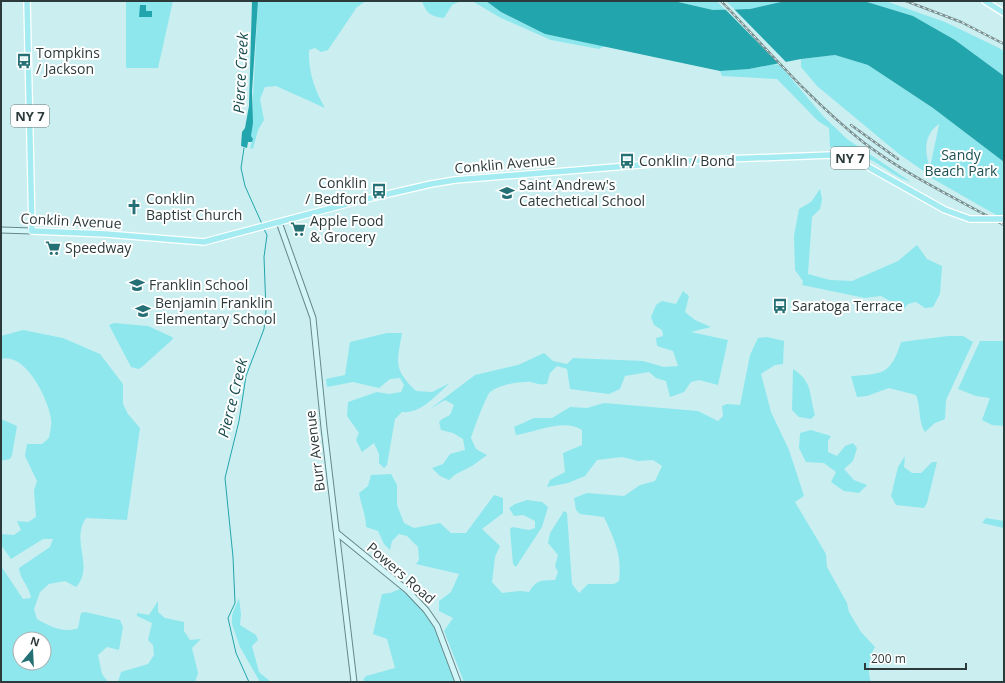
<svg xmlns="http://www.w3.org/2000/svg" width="1005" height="683" viewBox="0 0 1005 683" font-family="'Open Sans',sans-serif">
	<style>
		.green { fill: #8de7ed; fill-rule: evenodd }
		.water { fill: #22a5ac }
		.pier { fill: #cbeff1 }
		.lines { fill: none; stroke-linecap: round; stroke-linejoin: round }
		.stream { stroke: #22a5ac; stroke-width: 1 }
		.secondary-casing { stroke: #668789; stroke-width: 7 }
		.primary-casing { stroke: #fff; stroke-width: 8 }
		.secondary { stroke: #d2f6f8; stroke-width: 5 }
		.primary { stroke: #a4ecf1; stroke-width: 5.5 }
		.rail-casing { stroke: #779091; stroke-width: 2.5 }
		.rail { stroke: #fff; stroke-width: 1; stroke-dasharray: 3; stroke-linecap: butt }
		.primary-bridge-casing { stroke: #fff; stroke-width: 8; stroke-linecap: butt }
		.primary-bridge { stroke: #a4ecf1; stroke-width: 5.5 }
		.labels { text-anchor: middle; stroke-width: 4; stroke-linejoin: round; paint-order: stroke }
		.shield { fill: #fff; stroke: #6b7576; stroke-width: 1 }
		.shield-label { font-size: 13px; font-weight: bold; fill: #2c3a3b }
		.poi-label { font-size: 14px; fill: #2c3a3b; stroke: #fff; text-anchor: start }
		.park-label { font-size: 14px; fill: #1b4f52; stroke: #fff }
		.street-label { font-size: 14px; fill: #2c3a3b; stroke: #fff }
		.water-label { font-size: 15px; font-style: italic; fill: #174b4e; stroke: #fff }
	</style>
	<rect width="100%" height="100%" fill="#cbeff1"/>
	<g class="green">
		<polygon points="126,1 173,1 158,68 126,68"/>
		<path d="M258,1H366L357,7L328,50L321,52L315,48L309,50C308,72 315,90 325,108L276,86L265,87L260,99L264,120L258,130L253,149L250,148L253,139L251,136Z"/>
		<path d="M422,1H461L452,5L444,18C431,17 426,13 422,1Z"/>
		<polygon points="472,1 486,1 501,12 545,34 605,46 599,49 551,40 501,18"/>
		<polygon points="674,1 717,1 725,10 713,10"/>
		<polygon points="726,1 785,1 750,9 734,9"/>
		<polygon points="864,1 885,1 891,3 945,22 997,47 1004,51 1004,76 955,40 913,16"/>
		<path d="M835,55L868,65L933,108L1004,162V215L998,216L928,176V174L899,154L817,86L801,67V59ZM939,124V125L930,167C924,150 924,135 939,124Z"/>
		<path d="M773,64L780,65L823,116L847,139L911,182C897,178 887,169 875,162C862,155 845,149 830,147L829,128L818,121L777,79L722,76L720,71L749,69Z"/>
		<polygon points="820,189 822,199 820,209 812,217 808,274 830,280 852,281 898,261 917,245 927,259 942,266 940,294 933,307 925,308 916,302 908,304 902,311 896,304 881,296 865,298 802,285 803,281 795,270 794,236 799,209 811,202"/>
		<path d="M683,291L689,296L685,312L695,320L711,327L691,332L728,340L718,385L699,380L691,382L684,392L670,397L666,381L656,378L649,372L625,376L620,389L609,394L570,389L567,369L557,366L550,373L547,384C537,386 533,381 526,382C515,382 499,385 490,392C486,396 473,431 471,438L476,449L487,455L472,466L456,474L449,480L440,476L432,468L443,464L450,454L465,450L463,439L453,433L441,430L439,422L442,419L450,415L454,405L445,400L430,409L475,375L518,365L544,353L553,361L567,364L573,358L643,361L664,367L678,366L673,351L657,346L656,338L663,336L662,330L654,325L651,317L656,305L662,301L676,304Z"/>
		<polygon points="114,323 148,326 172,337 173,339 143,366 139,369 131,367 109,325"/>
		<path d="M23,330L63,338L100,354L123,384V404L128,414L140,428L127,520L86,518C70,542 95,566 76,587L65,581L49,584L40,592L34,609L37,619C49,626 64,634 78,628L81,613L85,612L120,620L123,627L119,650L107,647L98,655L102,674L108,682H1V566L23,599L31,598C29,585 20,580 19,568L50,547L53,539H43L11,559L1,545V534L14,535L21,530L17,521L28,522L36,517L34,490L37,481L25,456L27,444H42L49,438C50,432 52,425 51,419C49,400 25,351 1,359V336ZM20,639H44V663H20Z"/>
		<path d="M387,333H402C397,362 393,369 416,391L432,392L450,383C436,395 421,414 402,412L395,419L387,465L384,468L379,463V454L374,443L362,452L356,440L359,433L347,416L348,402L377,392L389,394L401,392L404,385L400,378L390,379L379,388L353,382L327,387L326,379L345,375L350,342Z"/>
		<path d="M948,336H963L973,342L946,400L945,419L935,423L925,432C918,421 921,408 916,395L889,388L867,396L857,397L851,376C882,374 891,375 901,342Z"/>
		<path d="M767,337L784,341L783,364L775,365L761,374L771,412L789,450L804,496L795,502L826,554L827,567L847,603L849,612L861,632L875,647C869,656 867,671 871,682H464L444,631L453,618L439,611V601L451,592L459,574L416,564L419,560L418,547L407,536L399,534L392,541L390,550L384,544L378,531L366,527C366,515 361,505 359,493L368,486L371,475L391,474L397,485V505L404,523L414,528L440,523L451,533H466L494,495L503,498V513L482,529L500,546L495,557L492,582L502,593L520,591L529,592C537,579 541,581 555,580L558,572L555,566L558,555L548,543L550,533L564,511L567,513L572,584L579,593L588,584H614L619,581C622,555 615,541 604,517L580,514L576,510L574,498L587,493L624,496L640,485L655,481L662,466L653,460L638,461L622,457L597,460L585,476L568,483L547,487L550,480L565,472L563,453L582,445V430C563,418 537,432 516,435L514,427L534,418H552L570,407L587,408L604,403L698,411L718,421L723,416L722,406L727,404L740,405L750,355L758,338Z"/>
		<polygon points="980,341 1004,341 1004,426 992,425 982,420 990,398 976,396 958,389"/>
		<path d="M793,369C813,382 809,394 815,415L811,419L799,417L792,410Z"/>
		<polygon points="1,419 17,426 12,455 10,459 1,461"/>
		<polygon points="811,430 831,436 828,441 828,452 837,456 845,446 853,443 857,448 853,461 844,469 854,480 867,485 859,493 844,491 831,482 836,472 824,463 806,462 799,448 800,433"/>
		<polygon points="905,456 904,467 912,473 921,473 932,462 937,462 927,503 924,508 896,505 891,496 898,467"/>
		<polygon points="527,500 542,502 548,507 542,527 516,567 513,564 510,529 512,527 529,530 535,528 535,521 523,515 514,516 509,508 515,504"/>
		<polygon points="986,518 1004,521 1004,528 982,523"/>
		<path d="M400,589C409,597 420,605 428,615C442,633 448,660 455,682H365L363,680L366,676L395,668L387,639L373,634L382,594L390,593Z"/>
		<polygon points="239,598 241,614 240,625 256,635 258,640 252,646 259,672 271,682 260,682 240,647 232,624 232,615"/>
		<polygon points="158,601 158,612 165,618 184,622 184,631 190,640 201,639 192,648 198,673 195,682 118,682 121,672 148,664 154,655 153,645 148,640 152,623 137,616 137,613 149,615"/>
	</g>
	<g class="water">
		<polygon points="252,1 258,1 252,91 253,123 251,136 253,139 252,142 248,142 247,148 241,146 242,132 245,128 249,106"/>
		<polygon points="486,1 674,1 713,10 750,9 785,1 864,1 913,16 955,40 1004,76 1004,162 933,108 868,65 835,55 801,59 749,69 720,71 545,34 501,12"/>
		<polygon points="140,5 146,5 146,11 152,11 152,17 139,17"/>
	</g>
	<polygon class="pier" points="732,7 734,9 787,63 780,65 724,8"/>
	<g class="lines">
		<g class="stream">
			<polyline points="244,148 241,168 245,186 262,224"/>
			<polyline points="249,682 236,653 228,618 235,603 233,557 225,478 239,421 246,376 264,329 266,311 264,257 267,235 264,229"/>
		</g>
		<g class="secondary-casing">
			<g id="secondary">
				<polyline points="279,222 313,318 324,428 354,682"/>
				<polyline points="1,230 32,231"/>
				<polyline points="337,533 407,590 426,610 437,626 458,682"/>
			</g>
		</g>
		<g class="primary-casing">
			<g id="primary">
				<polyline points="27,1 32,231 106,234 204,242 362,200 431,184 455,180 701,160 831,155 856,160 945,210 970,219"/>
				<polyline points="985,1 1004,13"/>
			</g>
		</g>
		<use href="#secondary" class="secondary"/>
		<use href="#primary" class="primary"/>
		<g class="rail-casing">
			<g id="rail">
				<path d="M721,1C767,49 811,101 863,142C906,175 957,199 1004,225"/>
				<polyline points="906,1 961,22 1004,44"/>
				<polyline points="851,125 898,159"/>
			</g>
		</g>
		<use href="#rail" class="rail"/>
		<g class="primary-bridge-casing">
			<polyline id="primary-bridge" points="970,219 1004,219"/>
		</g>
		<use href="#primary-bridge" class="primary-bridge"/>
	</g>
	<defs>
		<g id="bus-bare" transform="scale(1.2)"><path d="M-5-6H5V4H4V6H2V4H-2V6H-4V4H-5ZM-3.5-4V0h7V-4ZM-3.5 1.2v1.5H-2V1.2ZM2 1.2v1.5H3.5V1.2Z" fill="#257074" stroke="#fff" stroke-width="2.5" paint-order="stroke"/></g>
		<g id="school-bare" transform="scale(1.2)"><path d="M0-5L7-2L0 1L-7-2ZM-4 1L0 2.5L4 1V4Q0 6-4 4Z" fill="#257074" stroke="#fff" stroke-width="2.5" paint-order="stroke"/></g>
		<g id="church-bare" transform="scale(1.2)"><path d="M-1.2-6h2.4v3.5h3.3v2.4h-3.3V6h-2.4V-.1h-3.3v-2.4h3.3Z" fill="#257074" stroke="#fff" stroke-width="2.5" paint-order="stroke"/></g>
		<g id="supermarket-bare" transform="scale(1.2)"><path d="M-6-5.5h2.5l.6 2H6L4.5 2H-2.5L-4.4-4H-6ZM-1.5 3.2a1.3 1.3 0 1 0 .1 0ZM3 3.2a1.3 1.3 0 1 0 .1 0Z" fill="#257074" stroke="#fff" stroke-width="2.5" paint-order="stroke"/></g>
	</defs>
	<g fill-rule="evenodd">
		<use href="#bus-bare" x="24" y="61"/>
		<use href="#bus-bare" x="627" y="161"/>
		<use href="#bus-bare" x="379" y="191"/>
		<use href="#school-bare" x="507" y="193"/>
		<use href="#church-bare" x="134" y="207"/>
		<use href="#supermarket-bare" x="298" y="229"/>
		<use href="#supermarket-bare" x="53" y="248"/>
		<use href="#school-bare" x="137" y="285"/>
		<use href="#bus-bare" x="780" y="306"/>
		<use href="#school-bare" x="143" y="311"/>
	</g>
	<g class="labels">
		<g class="shield">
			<rect x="11" y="105" width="38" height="22" rx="3"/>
			<rect x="831" y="147" width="38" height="22" rx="3"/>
		</g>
		<g class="shield-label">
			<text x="30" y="121">NY 7</text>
			<text x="850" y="163">NY 7</text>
		</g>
		<g class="poi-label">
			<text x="36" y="58">Tompkins<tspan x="36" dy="16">/ Jackson</tspan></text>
			<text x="639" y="166">Conklin / Bond</text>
			<text x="367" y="188" text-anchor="end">Conklin<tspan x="367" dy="16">/ Bedford</tspan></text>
			<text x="519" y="190">Saint Andrew's<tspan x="519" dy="16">Catechetical School</tspan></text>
			<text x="146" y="204">Conklin<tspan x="146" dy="16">Baptist Church</tspan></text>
			<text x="310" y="226">Apple Food<tspan x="310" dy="16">&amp; Grocery</tspan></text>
			<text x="65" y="253">Speedway</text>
			<text x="149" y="290">Franklin School</text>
			<text x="155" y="308">Benjamin Franklin<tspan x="155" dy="16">Elementary School</tspan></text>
			<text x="792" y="311">Saratoga Terrace</text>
		</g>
		<g class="park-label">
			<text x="961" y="160">Sandy<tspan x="961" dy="16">Beach Park</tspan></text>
		</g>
		<g class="street-label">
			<text transform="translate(505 164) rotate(-5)" y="5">Conklin Avenue</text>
			<text transform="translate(71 221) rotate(3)" y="5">Conklin Avenue</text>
			<text transform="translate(315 451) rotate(-97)" y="5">Burr Avenue</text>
			<text transform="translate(401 573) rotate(41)" y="5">Powers Road</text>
		</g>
		<g class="water-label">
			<text transform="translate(241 73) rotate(-87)" y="5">Pierce Creek</text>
			<text transform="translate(233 398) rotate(-76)" y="5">Pierce Creek</text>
		</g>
	</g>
	<rect width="1005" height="683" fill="none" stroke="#2c3a3b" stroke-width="4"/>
	<g transform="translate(32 651) rotate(18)"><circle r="19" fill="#ffffff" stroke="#abb0b1"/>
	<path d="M0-3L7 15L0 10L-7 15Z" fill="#257074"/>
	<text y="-6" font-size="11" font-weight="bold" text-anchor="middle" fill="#2c3a3b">N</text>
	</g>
	<path d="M865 663v6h101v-6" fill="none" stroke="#2c3a3b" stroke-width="2"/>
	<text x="871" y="663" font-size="12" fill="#2c3a3b" stroke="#ffffff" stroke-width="3" paint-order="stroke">200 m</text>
</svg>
